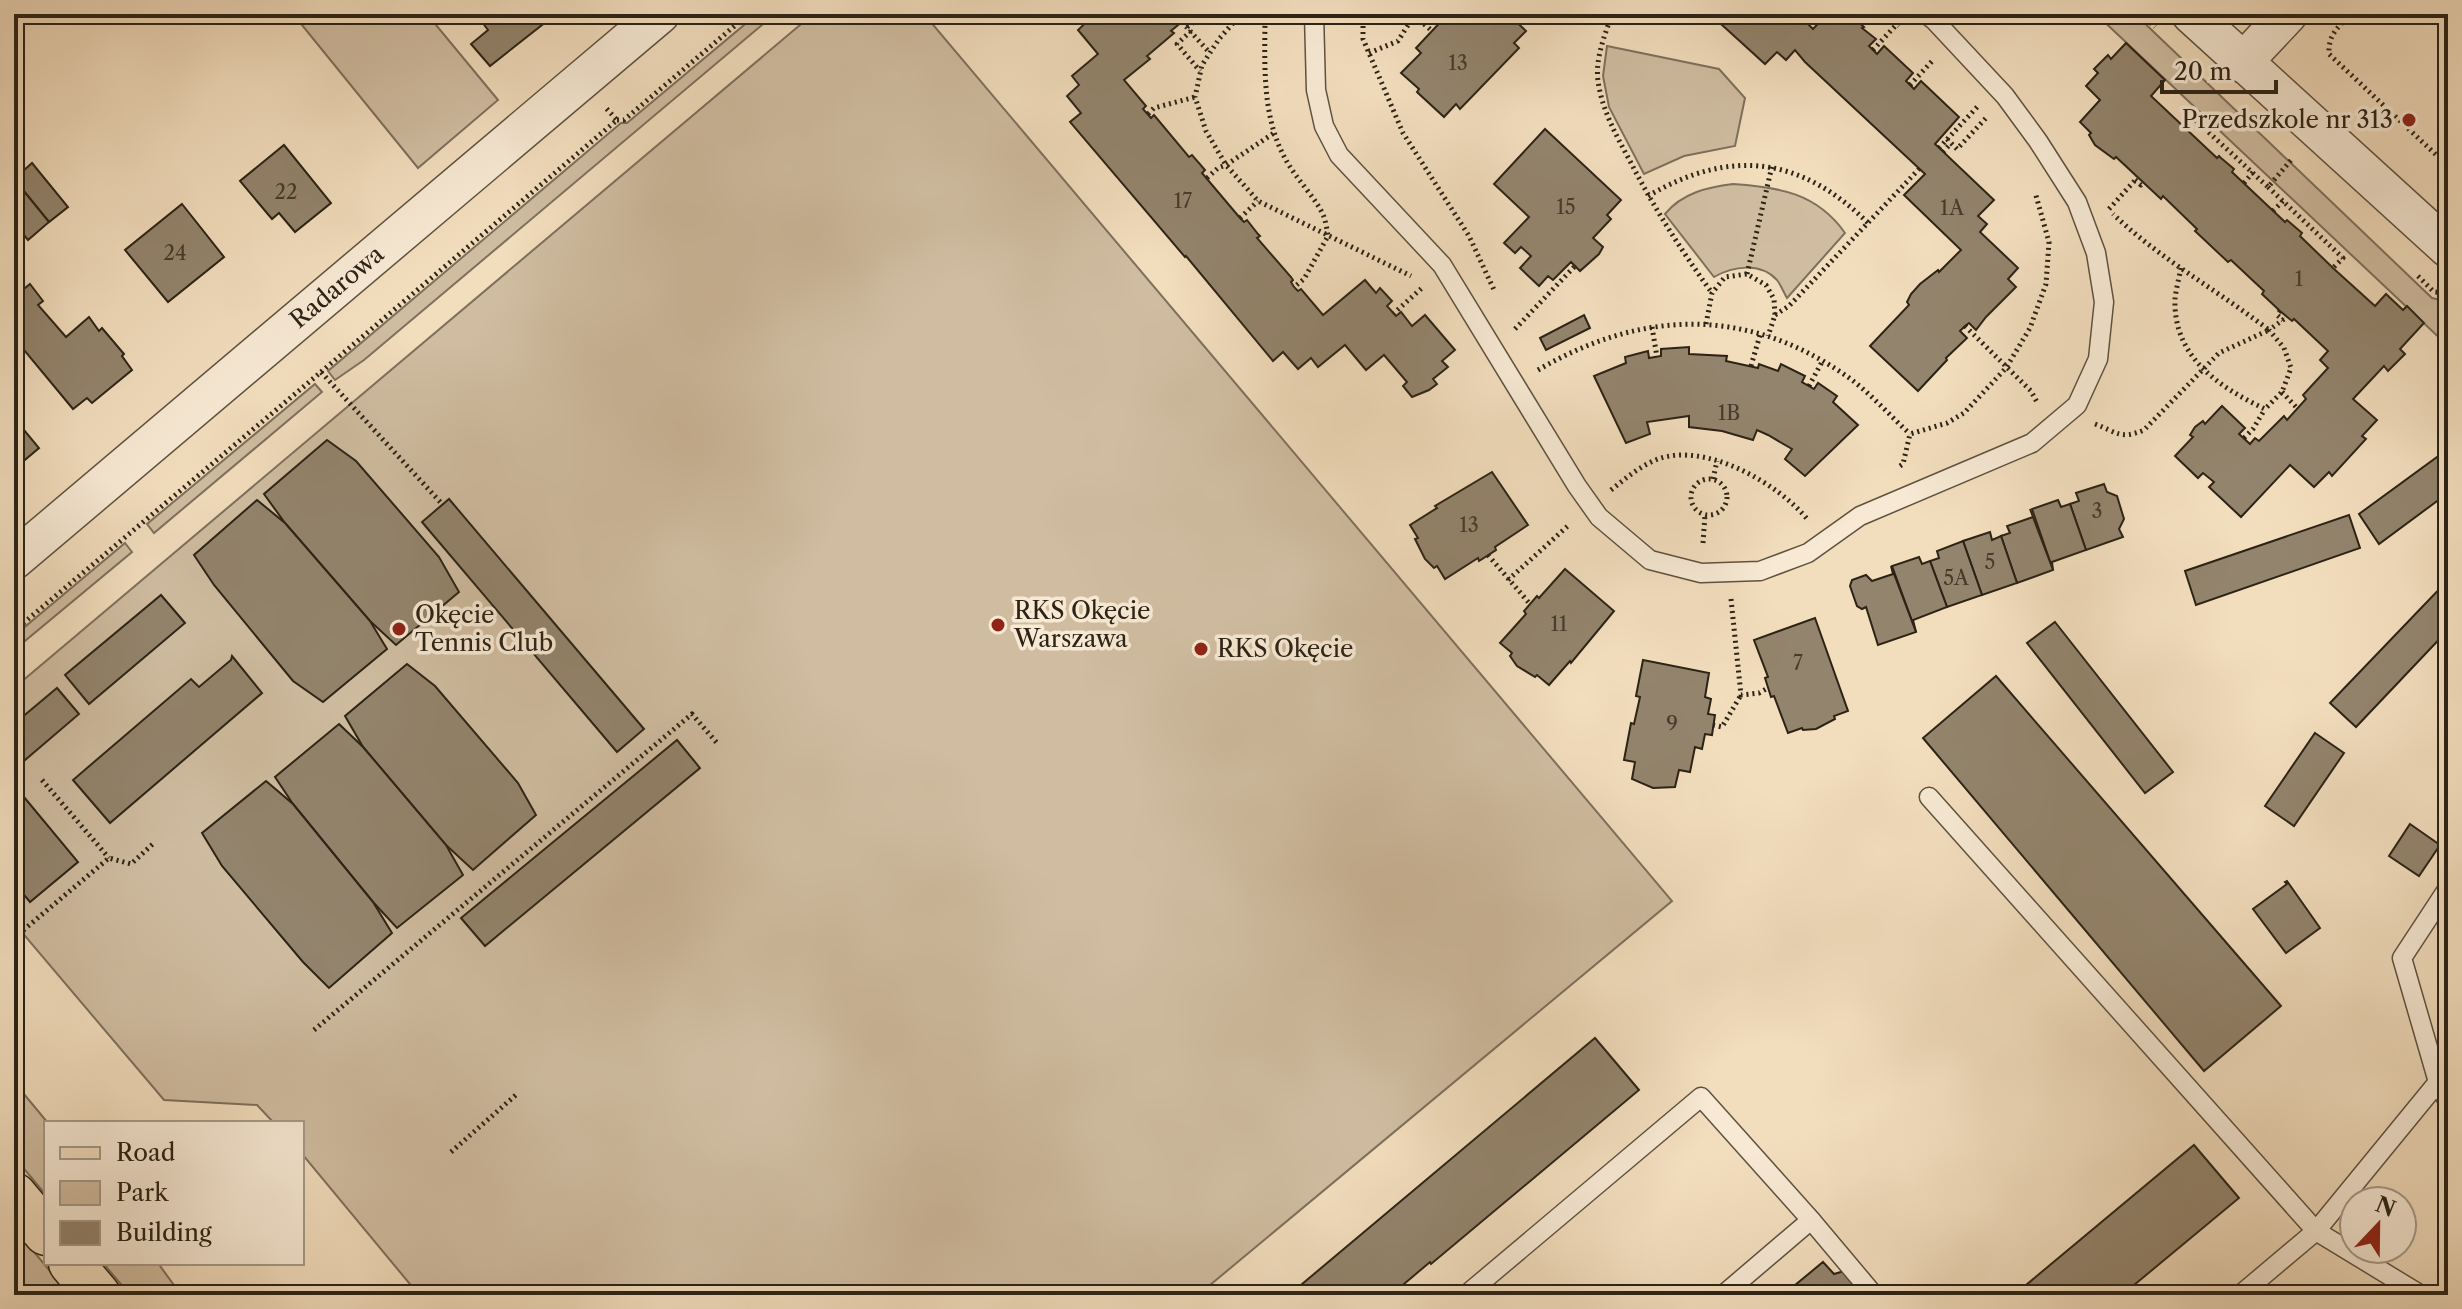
<svg xmlns="http://www.w3.org/2000/svg" width="2462" height="1309" viewBox="0 0 2462 1309" font-family="'Libre Caslon Text',serif">
	<style>
		.green { fill: #d0bda1; stroke: #7e705c; stroke-width: 2 }
		.building { fill: #93846d; stroke: #2c2316; stroke-width: 2 }
		.lines { fill: none; stroke-linecap: round; stroke-linejoin: round }
		.lane-casing { stroke: #5e5240; stroke-width: 21 }
		.street-casing { stroke: #5e5240; stroke-width: 41 }
		.primary-casing { stroke: #2c2316; stroke-width: 47 }
		.path { stroke: #2c2316; stroke-width: 5; stroke-dasharray: 2 4; stroke-linecap: butt }
		.lane { stroke: #f7e9d4; stroke-width: 18 }
		.street { stroke: #f7e9d4; stroke-width: 38 }
		.primary { stroke: #f2ddbd; stroke-width: 44 }
		.poi-dot { fill: #8f2418; stroke: #f7e9d4; stroke-width: 3 }
		.labels { text-anchor: middle; stroke-width: 7; stroke-linejoin: round; paint-order: stroke }
		.number-label { font-size: 20px; fill: #463b2c }
		.poi-label { font-size: 24px; fill: #2c2316; stroke: #f7e9d4; text-anchor: start }
		.street-label { font-size: 24px; fill: #2c2316; stroke: #f7e9d4 }
	</style>
	<rect width="100%" height="100%" fill="#f2ddbd"/>
	<filter id="stains"><feTurbulence type="fractalNoise" baseFrequency=".0025" numOctaves="4"/><feColorMatrix values="0 0 0 0 .2 0 0 0 0 .09 0 0 0 0 .02 0 0 0 .5 -.17"/></filter>
	<radialGradient id="worn" r=".72"><stop offset=".6" stop-color="#630" stop-opacity="0"/><stop offset="1" stop-color="#630" stop-opacity=".3"/></radialGradient>
	<g class="green">
		<polygon points="293,14 427,14 498,100 418,168"/>
		<polygon points="736,14 775,14 364,360 335,380 328,371 621,123 627,123 744,25"/>
		<polygon points="813,14 924,14 1672,901 1198,1295 419,1295 302,1154 302,1123 274,1123 257,1105 164,1100 14,923 14,688"/>
		<polygon points="2096,14 2135,14 2432,298 2448,302 2448,346"/>
		<polygon points="1607,46 1719,69 1745,98 1735,146 1684,156 1644,174 1609,107 1603,76"/>
		<path d="M1733,184C1779,187 1817,193 1845,233L1787,298C1784,293 1781,285 1777,280C1760,262 1733,266 1714,277L1665,214C1682,193 1708,187 1733,184Z"/>
		<polygon points="315,384 322,392 154,533 147,524"/>
		<polygon points="125,543 132,552 14,650 14,636"/>
		<polygon points="14,1082 48,1123 46,1123 46,1195 14,1157"/>
		<polygon points="14,1228 70,1295 14,1295"/>
		<polygon points="103,1263 158,1263 181,1295 130,1295"/>
	</g>
	<g class="building">
		<polygon points="476,14 541,14 547,21 490,66 471,44 488,30"/>
		<polygon points="1095,14 1191,14 1171,31 1174,33 1147,56 1150,59 1124,80 1146,106 1143,109 1151,118 1154,115 1189,157 1192,155 1205,170 1202,173 1240,218 1244,222 1247,220 1258,234 1260,236 1257,238 1291,277 1293,280 1291,282 1294,287 1298,291 1301,289 1323,315 1365,280 1376,293 1380,288 1392,301 1387,306 1396,316 1401,312 1412,326 1425,315 1455,350 1442,361 1448,367 1433,379 1437,384 1429,390 1412,397 1403,386 1407,382 1384,355 1366,370 1345,345 1318,367 1311,358 1298,369 1283,352 1273,361 1186,256 1185,257 1070,122 1081,113 1067,96 1079,85 1072,76 1098,54 1078,30"/>
		<polygon points="1448,14 1458,23 1463,18 1459,14 1508,14 1526,31 1514,43 1519,48 1460,109 1456,104 1444,117 1417,92 1419,89 1401,73 1421,53 1416,48"/>
		<polygon points="1710,14 1798,14 1813,29 1827,14 1850,14 1864,27 1862,28 1876,39 1869,46 1877,54 1884,46 1913,73 1906,81 1914,89 1921,81 1959,117 1935,144 1994,200 1978,216 1987,224 1980,232 2018,268 2008,279 2016,287 1986,317 1976,330 1969,323 1965,326 1960,331 1967,338 1946,358 1947,360 1918,391 1870,346 1909,305 1907,302 1911,294 1920,284 1938,270 1939,272 1961,250 1904,195 1925,174 1805,62 1795,50 1786,60 1777,52 1765,64"/>
		<polygon points="2126,43 2165,80 2151,96 2217,158 2219,156 2221,158 2234,169 2232,172 2285,222 2287,220 2302,233 2300,236 2333,268 2375,306 2386,294 2403,310 2407,306 2424,323 2400,349 2405,354 2388,371 2384,366 2353,399 2377,420 2362,436 2366,439 2332,476 2329,472 2314,487 2290,465 2241,517 2209,487 2214,482 2203,473 2198,478 2175,456 2193,437 2190,435 2195,427 2203,421 2205,424 2222,406 2245,428 2239,434 2250,444 2255,438 2259,441 2284,416 2287,420 2306,399 2303,395 2328,368 2320,360 2328,351 2294,319 2292,321 2280,311 2262,294 2264,291 2231,260 2228,262 2195,231 2197,229 2163,196 2161,199 2116,157 2114,159 2095,145 2089,135 2091,133 2080,122 2100,100 2086,86 2098,73 2094,69 2108,55 2111,59"/>
		<polygon points="1545,129 1621,200 1607,215 1611,219 1593,238 1603,247 1599,254 1580,271 1571,262 1553,280 1548,276 1539,286 1520,268 1531,256 1521,247 1515,253 1504,243 1529,217 1494,184"/>
		<polygon points="284,145 331,203 295,232 279,213 272,219 240,181"/>
		<polygon points="32,163 68,207 49,222 14,179"/>
		<polygon points="14,179 49,222 28,240 14,223"/>
		<polygon points="182,204 224,257 168,302 125,250"/>
		<polygon points="30,284 43,301 38,305 66,337 89,317 99,331 102,328 124,354 122,356 132,370 92,403 87,398 73,409 14,338 14,297"/>
		<polygon points="1584,315 1590,328 1546,350 1540,338"/>
		<polygon points="1689,347 1689,354 1727,356 1726,361 1758,368 1759,364 1778,371 1781,364 1805,376 1802,382 1814,389 1818,383 1837,396 1833,402 1858,425 1805,476 1785,459 1792,449 1768,435 1757,430 1753,440 1722,431 1689,427 1689,416 1647,422 1650,434 1626,443 1594,376 1626,363 1625,357 1648,351 1649,358 1661,356 1661,349"/>
		<polygon points="14,418 39,448 14,469"/>
		<polygon points="327,440 356,461 439,557 459,592 396,645 370,621 285,523 264,494"/>
		<polygon points="2448,449 2448,493 2379,544 2359,514"/>
		<polygon points="1492,472 1528,525 1495,547 1496,550 1479,561 1478,558 1445,579 1437,566 1434,568 1425,559 1415,539 1418,538 1410,525 1437,508 1435,506"/>
		<polygon points="2104,484 2107,492 2117,496 2124,519 2119,529 2123,537 2086,550 2070,504 2079,501 2076,493"/>
		<polygon points="449,499 644,729 617,752 422,522"/>
		<polygon points="257,500 285,523 370,621 387,649 323,702 293,681 214,585 194,555"/>
		<polygon points="2058,500 2061,507 2070,504 2086,550 2052,562 2053,570 2032,509"/>
		<polygon points="2030,509 2053,570 2017,583 2001,536 2010,533 2007,526 2033,517"/>
		<polygon points="2349,515 2360,548 2196,605 2185,571"/>
		<polygon points="1990,532 1992,540 2001,536 2017,583 1982,595 1963,541"/>
		<polygon points="1963,541 1982,595 1947,607 1930,561 1939,558 1937,551"/>
		<polygon points="1919,557 1922,564 1930,561 1947,607 1913,620 1916,632 1892,566"/>
		<polygon points="1891,566 1916,632 1878,645 1866,607 1862,609 1857,606 1850,586 1852,580 1866,575 1872,581 1893,574"/>
		<polygon points="1565,569 1614,611 1571,663 1570,661 1549,685 1537,675 1535,677 1517,666 1510,656 1512,653 1500,643 1526,614 1524,611 1537,596 1539,598"/>
		<polygon points="2448,580 2448,630 2356,727 2330,703"/>
		<polygon points="161,595 185,623 89,704 65,675"/>
		<polygon points="1815,618 1848,711 1834,716 1835,719 1816,729 1803,730 1802,728 1788,733 1774,696 1771,697 1765,678 1768,677 1754,640"/>
		<polygon points="2055,622 2173,772 2145,793 2027,643"/>
		<polygon points="232,656 262,693 110,823 73,780 191,679 199,687 231,660"/>
		<polygon points="1643,660 1709,673 1705,697 1711,699 1708,714 1715,715 1712,735 1705,734 1702,749 1695,747 1690,772 1679,770 1675,787 1653,788 1632,779 1635,762 1624,760 1631,723 1634,724 1640,697 1636,696"/>
		<polygon points="407,664 435,686 518,783 536,815 473,870 446,845 363,747 345,716"/>
		<polygon points="1996,676 2281,1006 2204,1071 1923,738"/>
		<polygon points="57,688 79,714 25,760 14,747 14,724"/>
		<polygon points="339,724 363,747 446,845 463,875 397,928 373,902 293,804 275,777"/>
		<polygon points="2315,733 2344,753 2294,826 2265,806"/>
		<polygon points="677,740 700,768 485,946 461,918"/>
		<polygon points="266,781 293,804 373,902 392,933 329,988 303,962 222,866 202,833"/>
		<polygon points="14,785 78,862 30,902 14,883"/>
		<polygon points="2410,824 2440,845 2419,876 2389,856"/>
		<polygon points="2287,881 2320,928 2286,953 2253,909 2287,884 2285,882"/>
		<polygon points="1595,1038 1639,1090 1431,1264 1430,1262 1391,1295 1289,1295"/>
		<polygon points="2194,1145 2239,1198 2122,1295 2014,1295"/>
		<polygon points="1823,1262 1834,1274 1844,1271 1857,1285 1855,1294 1783,1295"/>
	</g>
	<g class="lines">
		<g class="lane-casing">
			<g id="lane">
				<polyline points="1314,14 1316,90 1324,126 1339,155 1442,265 1577,486 1599,517 1650,560 1701,573 1760,571 1808,553 1860,516 2032,443 2077,405 2098,359 2104,302 2096,253 2077,202 2038,141 2005,96 1934,20 1926,14"/>
				<polyline points="1929,797 2316,1231 2421,1295"/>
				<polyline points="2438,1082 2448,1102"/>
				<polyline points="1466,1295 1701,1097 1811,1220 1874,1295"/>
				<polyline points="1723,1295 1811,1220"/>
				<polyline points="2240,1295 2316,1231 2438,1082 2402,958 2448,888"/>
			</g>
		</g>
		<g class="street-casing">
			<g id="street">
				<polyline points="2191,14 2448,248"/>
				<polyline points="2242,63 2288,14"/>
				<polyline points="14,560 660,14"/>
			</g>
		</g>
		<g class="primary-casing">
			<g id="primary">
				<polyline points="14,1195 46,1233"/>
				<polyline points="71,1263 98,1295"/>
			</g>
		</g>
		<g class="path">
			<polyline points="1241,14 1219,39 1202,65 1195,97 1206,131 1226,165 1258,201 1411,276"/>
			<path d="M1265,14C1265,63 1261,116 1286,160C1296,179 1317,199 1324,217C1326,223 1327,230 1328,236L1304,279L1294,287"/>
			<polyline points="1363,14 1363,39 1403,133 1469,236 1495,292"/>
			<path d="M1612,14C1605,35 1595,58 1598,81C1602,110 1616,135 1630,161C1654,208 1681,250 1712,293"/>
			<polyline points="1885,14 1899,26"/>
			<polyline points="2142,14 2155,27"/>
			<path d="M2351,14C2338,27 2328,35 2329,54L2448,166"/>
			<polyline points="1415,16 1432,31"/>
			<polyline points="1182,22 1209,52"/>
			<polyline points="1187,27 1194,22 1189,16"/>
			<polyline points="1191,31 1177,44 1200,71"/>
			<polyline points="1873,50 1897,24"/>
			<polyline points="1369,53 1398,41 1415,14"/>
			<polyline points="1910,85 1934,59"/>
			<polyline points="1148,114 1154,108 1195,97"/>
			<polyline points="617,120 624,120 738,23 730,14"/>
			<polyline points="2183,127 2192,117 2268,187 2292,159"/>
			<polyline points="1947,139 1957,149 1986,118"/>
			<polyline points="1939,148 1979,105"/>
			<polyline points="1943,152 1951,143"/>
			<polyline points="1207,178 1218,168 1226,165 1274,133"/>
			<polyline points="2135,180 2141,185 2144,182"/>
			<polyline points="2244,183 2253,172"/>
			<polyline points="2268,187 2343,258 2333,268"/>
			<path d="M1648,196C1730,148 1801,156 1869,224"/>
			<polyline points="2109,209 2138,177"/>
			<polyline points="2273,211 2283,201"/>
			<polyline points="1240,218 1258,201"/>
			<path d="M2181,268C2179,278 2176,289 2175,299C2173,357 2219,387 2265,409L2282,392L2291,368L2284,348L2269,330L2287,317"/>
			<polyline points="1747,274 1772,166"/>
			<polyline points="2418,276 2434,292 2448,293"/>
			<polyline points="2280,311 2277,315 2283,320"/>
			<polyline points="1393,314 1423,287"/>
			<polyline points="1775,315 1789,306 1920,168"/>
			<polyline points="1706,324 1712,293 1725,277 1747,274 1766,285 1774,299 1775,315 1768,336"/>
			<polyline points="1965,326 2031,391 2038,404"/>
			<polyline points="1652,327 1657,357"/>
			<polyline points="1515,329 1575,266"/>
			<polyline points="1751,366 1760,335"/>
			<path d="M1538,370C1639,311 1743,306 1842,373C1867,389 1888,414 1910,434"/>
			<polyline points="321,372 617,120 605,107"/>
			<polyline points="1809,386 1823,360"/>
			<polyline points="2282,392 2297,408"/>
			<path d="M2095,424C2117,432 2120,440 2144,430L2219,353L2269,330C2217,290 2160,259 2113,214"/>
			<polyline points="2244,438 2253,429 2265,409"/>
			<polyline points="1900,466 1903,464 1910,434 1947,423 1964,413 2006,368 2030,328 2046,284 2049,242 2035,192"/>
			<polyline points="1713,479 1717,461"/>
			<circle cx="1709" cy="497" r="18"/>
			<path d="M1611,490C1626,478 1640,466 1658,459C1706,442 1778,483 1808,520"/>
			<polyline points="1703,543 1705,515"/>
			<polyline points="1488,555 1530,604"/>
			<polyline points="1508,580 1570,524"/>
			<polyline points="1731,599 1741,695 1759,693 1768,688"/>
			<polyline points="14,631 321,372 443,505"/>
			<polyline points="1713,725 1722,727 1741,695"/>
			<polyline points="42,780 109,858"/>
			<polyline points="14,938 109,858 131,864 155,842"/>
			<polyline points="314,1030 692,714 717,743"/>
			<polyline points="451,1152 517,1094"/>
		</g>
		<use href="#lane" class="lane"/>
		<use href="#street" class="street"/>
		<use href="#primary" class="primary"/>
	</g>
	<g class="poi-dot">
		<circle cx="2409" cy="120" r="8"/>
		<circle cx="998" cy="625" r="8"/>
		<circle cx="399" cy="629" r="8"/>
		<circle cx="1201" cy="649" r="8"/>
	</g>
	<g class="labels">
		<g class="number-label">
			<text x="1458" y="70">13</text>
			<text x="286" y="199">22</text>
			<text x="1183" y="208">17</text>
			<text x="1566" y="214">15</text>
			<text x="1952" y="215">1A</text>
			<text x="175" y="260">24</text>
			<text x="2299" y="286">1</text>
			<text x="1729" y="420">1B</text>
			<text x="2097" y="518">3</text>
			<text x="1469" y="532">13</text>
			<text x="1990" y="569">5</text>
			<text x="1956" y="585">5A</text>
			<text x="1559" y="631">11</text>
			<text x="1798" y="670">7</text>
			<text x="1672" y="731">9</text>
		</g>
		<g class="poi-label">
			<text x="2393" y="128" text-anchor="end">Przedszkole nr 313</text>
			<text x="1014" y="619">RKS Okęcie<tspan x="1014" dy="28">Warszawa</tspan></text>
			<text x="415" y="623">Okęcie<tspan x="415" dy="28">Tennis Club</tspan></text>
			<text x="1217" y="657">RKS Okęcie</text>
		</g>
		<g class="street-label">
			<text transform="translate(337 287) rotate(-40)" y="8">Radarowa</text>
		</g>
	</g>
	<rect width="2462" height="1309" fill="none" stroke="#f2ddbd" stroke-width="48"/>
	<rect x="16" y="16" width="2430" height="1277" fill="none" stroke="#2c2316" stroke-width="4"/>
	<rect x="24" y="24" width="2414" height="1261" fill="none" stroke="#2c2316" stroke-width="2"/>
	<rect x="44" y="1121" width="260" height="144" fill="#f7e9d4" stroke="#a69a88" stroke-width="2"/>
	<rect x="60" y="1147" width="40" height="12" fill="#f2ddbd" stroke="#a69a88" stroke-width="2"/>
	<text x="116" y="1161" font-size="24" fill="#2c2316">Road</text>
	<rect x="60" y="1181" width="40" height="24" fill="#d0bda1" stroke="#a69a88" stroke-width="2"/>
	<text x="116" y="1201" font-size="24" fill="#2c2316">Park</text>
	<rect x="60" y="1221" width="40" height="24" fill="#93846d" stroke="#a69a88" stroke-width="2"/>
	<text x="116" y="1241" font-size="24" fill="#2c2316">Building</text>
	<g transform="translate(2378 1225) rotate(22)"><circle r="38" fill="#f7e9d4" stroke="#a69a88" stroke-width="2"/>
	<path d="M0-6L14 30L0 20L-14 30Z" fill="#8f2418"/>
	<text y="-12" font-size="22" font-weight="bold" text-anchor="middle" fill="#2c2316">N</text>
	</g>
	<path d="M2162 80v12h114v-12" fill="none" stroke="#2c2316" stroke-width="4"/>
	<text x="2174" y="80" font-size="24" fill="#2c2316" stroke="#f7e9d4" stroke-width="6" paint-order="stroke">20 m</text>
	<rect width="100%" height="100%" filter="url(#stains)"/>
	<rect width="100%" height="100%" fill="url(#worn)"/>
</svg>
